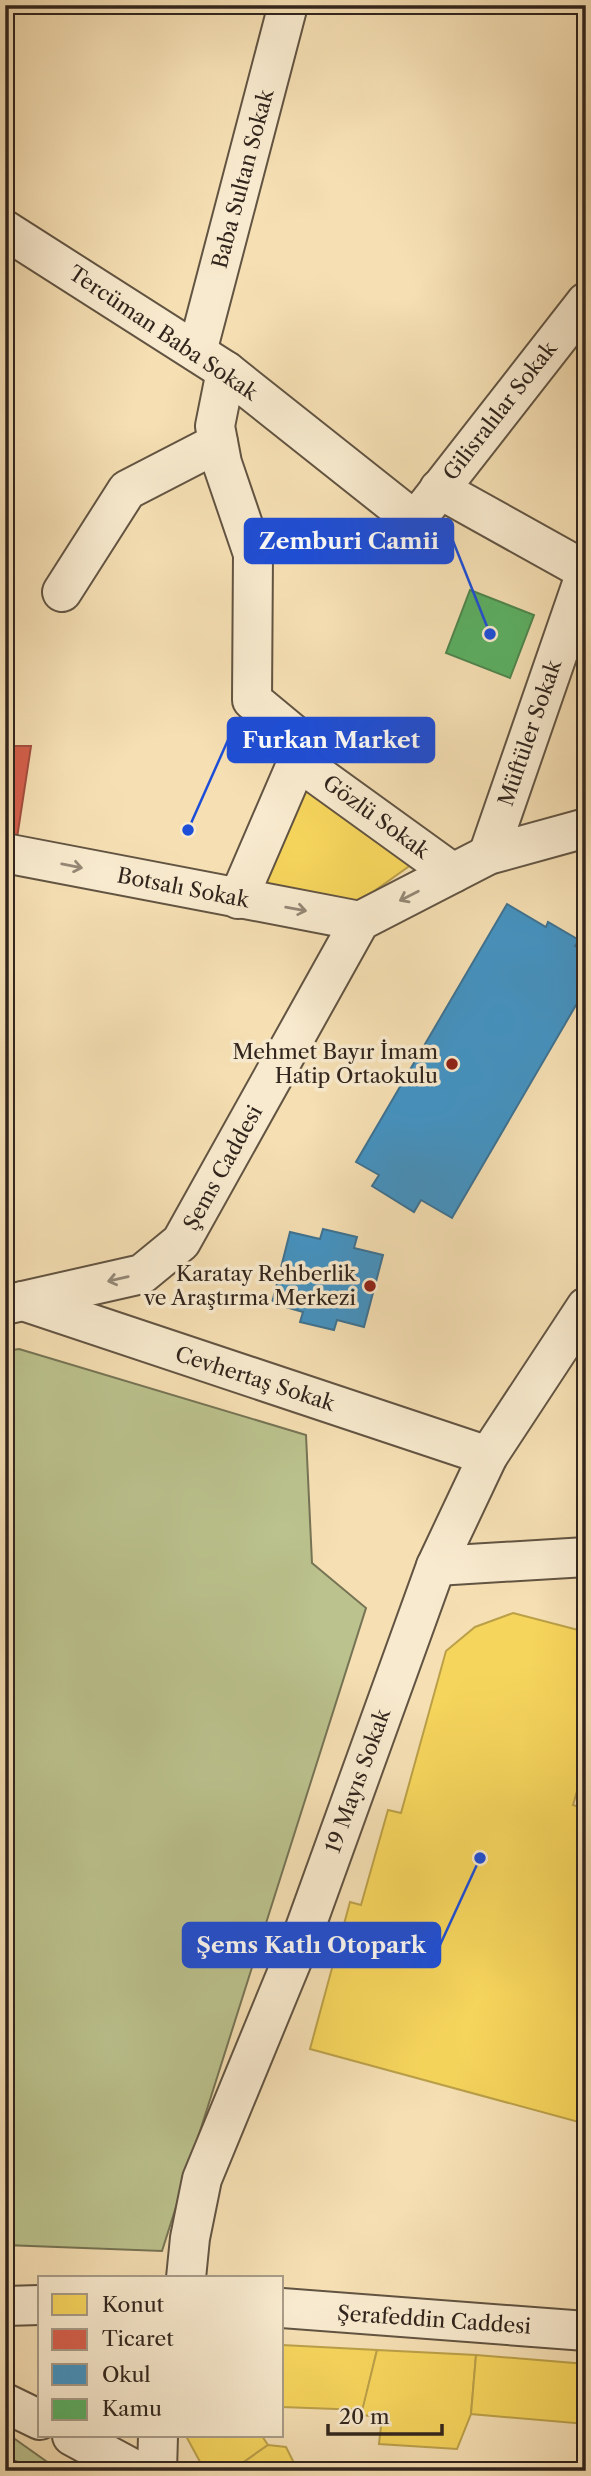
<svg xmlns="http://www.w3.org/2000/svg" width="591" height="2476" viewBox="0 0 591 2476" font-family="'Libre Caslon Text',serif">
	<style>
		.green { fill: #bbc28d; stroke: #767455; stroke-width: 2 }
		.homes { fill: #f6d55c; stroke: #bba049; stroke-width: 2 }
		.shops { fill: #d6604d; stroke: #a44e3f; stroke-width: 2 }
		.schools { fill: #4393c3; stroke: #3e7291; stroke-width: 2 }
		.public { fill: #5aae61; stroke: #4e854d; stroke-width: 2 }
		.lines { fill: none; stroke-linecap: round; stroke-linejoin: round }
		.service-casing { stroke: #625442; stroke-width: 23 }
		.minor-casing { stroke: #625442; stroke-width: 42 }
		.tertiary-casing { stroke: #625442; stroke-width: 42 }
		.service { stroke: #f8eace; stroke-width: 19 }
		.minor { stroke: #f8eace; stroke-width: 38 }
		.tertiary { stroke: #f8eace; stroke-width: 38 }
		.oneway { stroke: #948876 }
		.poi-dot { fill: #8f2418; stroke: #f8eace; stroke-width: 2.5 }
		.labels { text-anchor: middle; stroke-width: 7; stroke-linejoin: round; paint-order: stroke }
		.street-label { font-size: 21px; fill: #31251d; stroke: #f8eace }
		.poi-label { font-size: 21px; fill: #31251d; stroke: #f8eace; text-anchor: end }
		.leader { fill: none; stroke: #1d4ed8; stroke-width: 2.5 }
		.callout-dot { fill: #1d4ed8; stroke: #f8eace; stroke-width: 2.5 }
		.callout { fill: #1d4ed8; stroke: #1d4ed8; stroke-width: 2.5 }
		.callout-label { font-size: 23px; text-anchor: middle; font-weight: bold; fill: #fff }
	</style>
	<rect width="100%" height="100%" fill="#f5dfb3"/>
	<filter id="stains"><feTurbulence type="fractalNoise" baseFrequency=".00286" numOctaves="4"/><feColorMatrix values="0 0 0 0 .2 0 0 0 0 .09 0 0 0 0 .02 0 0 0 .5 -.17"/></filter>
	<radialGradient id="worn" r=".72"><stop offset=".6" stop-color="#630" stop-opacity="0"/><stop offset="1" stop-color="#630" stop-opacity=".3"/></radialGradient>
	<g class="green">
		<polygon points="19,1349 306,1435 312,1563 366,1608 162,2251 5,2245 5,1351"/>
		<polygon points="5,2432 60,2471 5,2471"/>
	</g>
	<g class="homes">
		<polygon points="310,782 422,857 363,899 338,906 260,887 258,872"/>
		<polygon points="513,1613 586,1632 586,1760 573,1805 586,1809 586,2124 310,2049 350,1902 361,1905 388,1810 401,1813 446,1651 475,1627"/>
		<polygon points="282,2345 377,2350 363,2410 282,2407"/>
		<polygon points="377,2350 476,2355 471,2414 457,2449 379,2444 382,2417 361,2415"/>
		<polygon points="476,2355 586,2364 586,2424 471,2414"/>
		<polygon points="186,2436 262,2436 268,2445 231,2471 205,2471"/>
		<polygon points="268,2445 286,2447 298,2471 231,2471"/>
		<polygon points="575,2463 586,2465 586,2471 573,2471"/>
	</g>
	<polygon class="shops" points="5,746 31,746 17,838 5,836"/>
	<g class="schools">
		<polygon points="507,904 546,927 548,922 579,940 575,946 586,952 586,988 452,1218 421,1200 414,1212 372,1186 379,1175 356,1162"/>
		<polygon points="323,1229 357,1237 354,1248 383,1255 364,1327 337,1320 334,1330 300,1322 303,1312 272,1303 290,1232 320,1239"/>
	</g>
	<polygon class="public" points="470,590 534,615 510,678 446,653"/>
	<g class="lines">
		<g class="service-casing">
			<polyline id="service" points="5,2469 12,2471"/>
		</g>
		<g class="minor-casing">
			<g id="minor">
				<polyline points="5,230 226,371 415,521 586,302"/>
				<polyline points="197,352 288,5"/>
				<polyline points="226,371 215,426 222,463 253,554 252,700 293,734 301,753 238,899"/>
				<polyline points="439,489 586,571"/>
				<polyline points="62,592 127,490 218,443"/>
				<polyline points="298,761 453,873"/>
				<polyline points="5,853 360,921"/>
				<polyline points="488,855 586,572"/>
				<polyline points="23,1301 488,1456"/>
				<polyline points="436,1566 586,1557"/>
				<polyline points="186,2278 190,2238 202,2179 303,1934 436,1566 488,1456 586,1307"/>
				<polyline points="5,2403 40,2420"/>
				<polyline points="72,2436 137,2471"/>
				<polyline points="157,2471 158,2436"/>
			</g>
		</g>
		<g class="tertiary-casing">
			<g id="tertiary">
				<polyline points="5,1305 142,1274 181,1242 360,921 488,855 586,828"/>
				<polyline points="5,2306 40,2305"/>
				<polyline points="282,2308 586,2331"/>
			</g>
		</g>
		<use href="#service" class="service"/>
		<use href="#minor" class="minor"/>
		<use href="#tertiary" class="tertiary"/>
	</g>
	<defs><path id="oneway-shaft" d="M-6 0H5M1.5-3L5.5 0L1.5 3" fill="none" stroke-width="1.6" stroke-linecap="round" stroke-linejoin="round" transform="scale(1.75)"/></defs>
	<g class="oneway">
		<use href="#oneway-shaft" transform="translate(72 866) rotate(11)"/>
		<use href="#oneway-shaft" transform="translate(409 896) rotate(153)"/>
		<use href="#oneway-shaft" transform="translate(296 909) rotate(10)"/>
		<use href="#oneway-shaft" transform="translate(118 1279) rotate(167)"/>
	</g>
	<g class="poi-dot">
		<circle cx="452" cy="1064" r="7"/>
		<circle cx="370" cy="1286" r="7"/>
	</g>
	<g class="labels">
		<g class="street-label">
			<text transform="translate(243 179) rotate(-75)" y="7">Baba Sultan Sokak</text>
			<text transform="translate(163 333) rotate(34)" y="7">Tercüman Baba Sokak</text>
			<text transform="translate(500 411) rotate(-52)" y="7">Gilisralılar Sokak</text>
			<text transform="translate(530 733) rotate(-71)" y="7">Müftüler Sokak</text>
			<text transform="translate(376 817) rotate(36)" y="7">Gözlü Sokak</text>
			<text transform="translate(183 888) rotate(11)" y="7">Botsalı Sokak</text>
			<text transform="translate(223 1168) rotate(-61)" y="7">Şems Caddesi</text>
			<text transform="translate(255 1379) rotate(18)" y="7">Cevhertaş Sokak</text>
			<text transform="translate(358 1781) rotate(-70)" y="7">19 Mayıs Sokak</text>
			<text transform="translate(434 2320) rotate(4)" y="7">Şerafeddin Caddesi</text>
		</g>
		<g class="poi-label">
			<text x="438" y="1059">Mehmet Bayır İmam<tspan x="438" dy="24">Hatip Ortaokulu</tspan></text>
			<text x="356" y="1281">Karatay Rehberlik<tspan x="356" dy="24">ve Araştırma Merkezi</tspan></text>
		</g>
	</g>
	<path class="leader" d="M490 634L453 541M188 830L228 740M480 1858L440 1945"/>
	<g class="callout-dot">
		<circle cx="490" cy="634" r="7"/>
		<circle cx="188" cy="830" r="7"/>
		<circle cx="480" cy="1858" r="7"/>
	</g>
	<g class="callout">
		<rect x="245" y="519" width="208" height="44" rx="7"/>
		<rect x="228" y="718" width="206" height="44" rx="7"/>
		<rect x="183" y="1923" width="257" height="44" rx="7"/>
	</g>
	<g class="callout-label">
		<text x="349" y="549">Zemburi Camii</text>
		<text x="331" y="748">Furkan Market</text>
		<text x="311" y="1953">Şems Katlı Otopark</text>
	</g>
	<rect width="591" height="2476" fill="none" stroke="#f5dfb3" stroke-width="28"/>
	<rect x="7" y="7" width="577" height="2462" fill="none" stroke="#31251d" stroke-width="3.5"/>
	<rect x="14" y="14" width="563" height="2448" fill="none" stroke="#31251d" stroke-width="2"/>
	<rect x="38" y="2276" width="245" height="161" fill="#f8eace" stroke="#a89b87" stroke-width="2"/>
	<rect x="52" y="2294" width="35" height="21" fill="#f6d55c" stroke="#a89b87" stroke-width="2"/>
	<text x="102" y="2312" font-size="21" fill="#31251d">Konut</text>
	<rect x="52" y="2329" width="35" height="21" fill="#d6604d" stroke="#a89b87" stroke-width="2"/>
	<text x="102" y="2346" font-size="21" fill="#31251d">Ticaret</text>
	<rect x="52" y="2364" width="35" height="21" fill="#4393c3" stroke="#a89b87" stroke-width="2"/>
	<text x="102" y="2382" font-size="21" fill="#31251d">Okul</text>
	<rect x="52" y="2399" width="35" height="21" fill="#5aae61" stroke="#a89b87" stroke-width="2"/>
	<text x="102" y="2416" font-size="21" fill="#31251d">Kamu</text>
	<path d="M328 2424v10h114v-10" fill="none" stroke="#31251d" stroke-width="3.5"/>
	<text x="339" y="2424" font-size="21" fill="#31251d" stroke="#f8eace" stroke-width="5" paint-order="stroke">20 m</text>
	<rect width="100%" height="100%" filter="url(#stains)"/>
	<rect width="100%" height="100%" fill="url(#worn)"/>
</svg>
